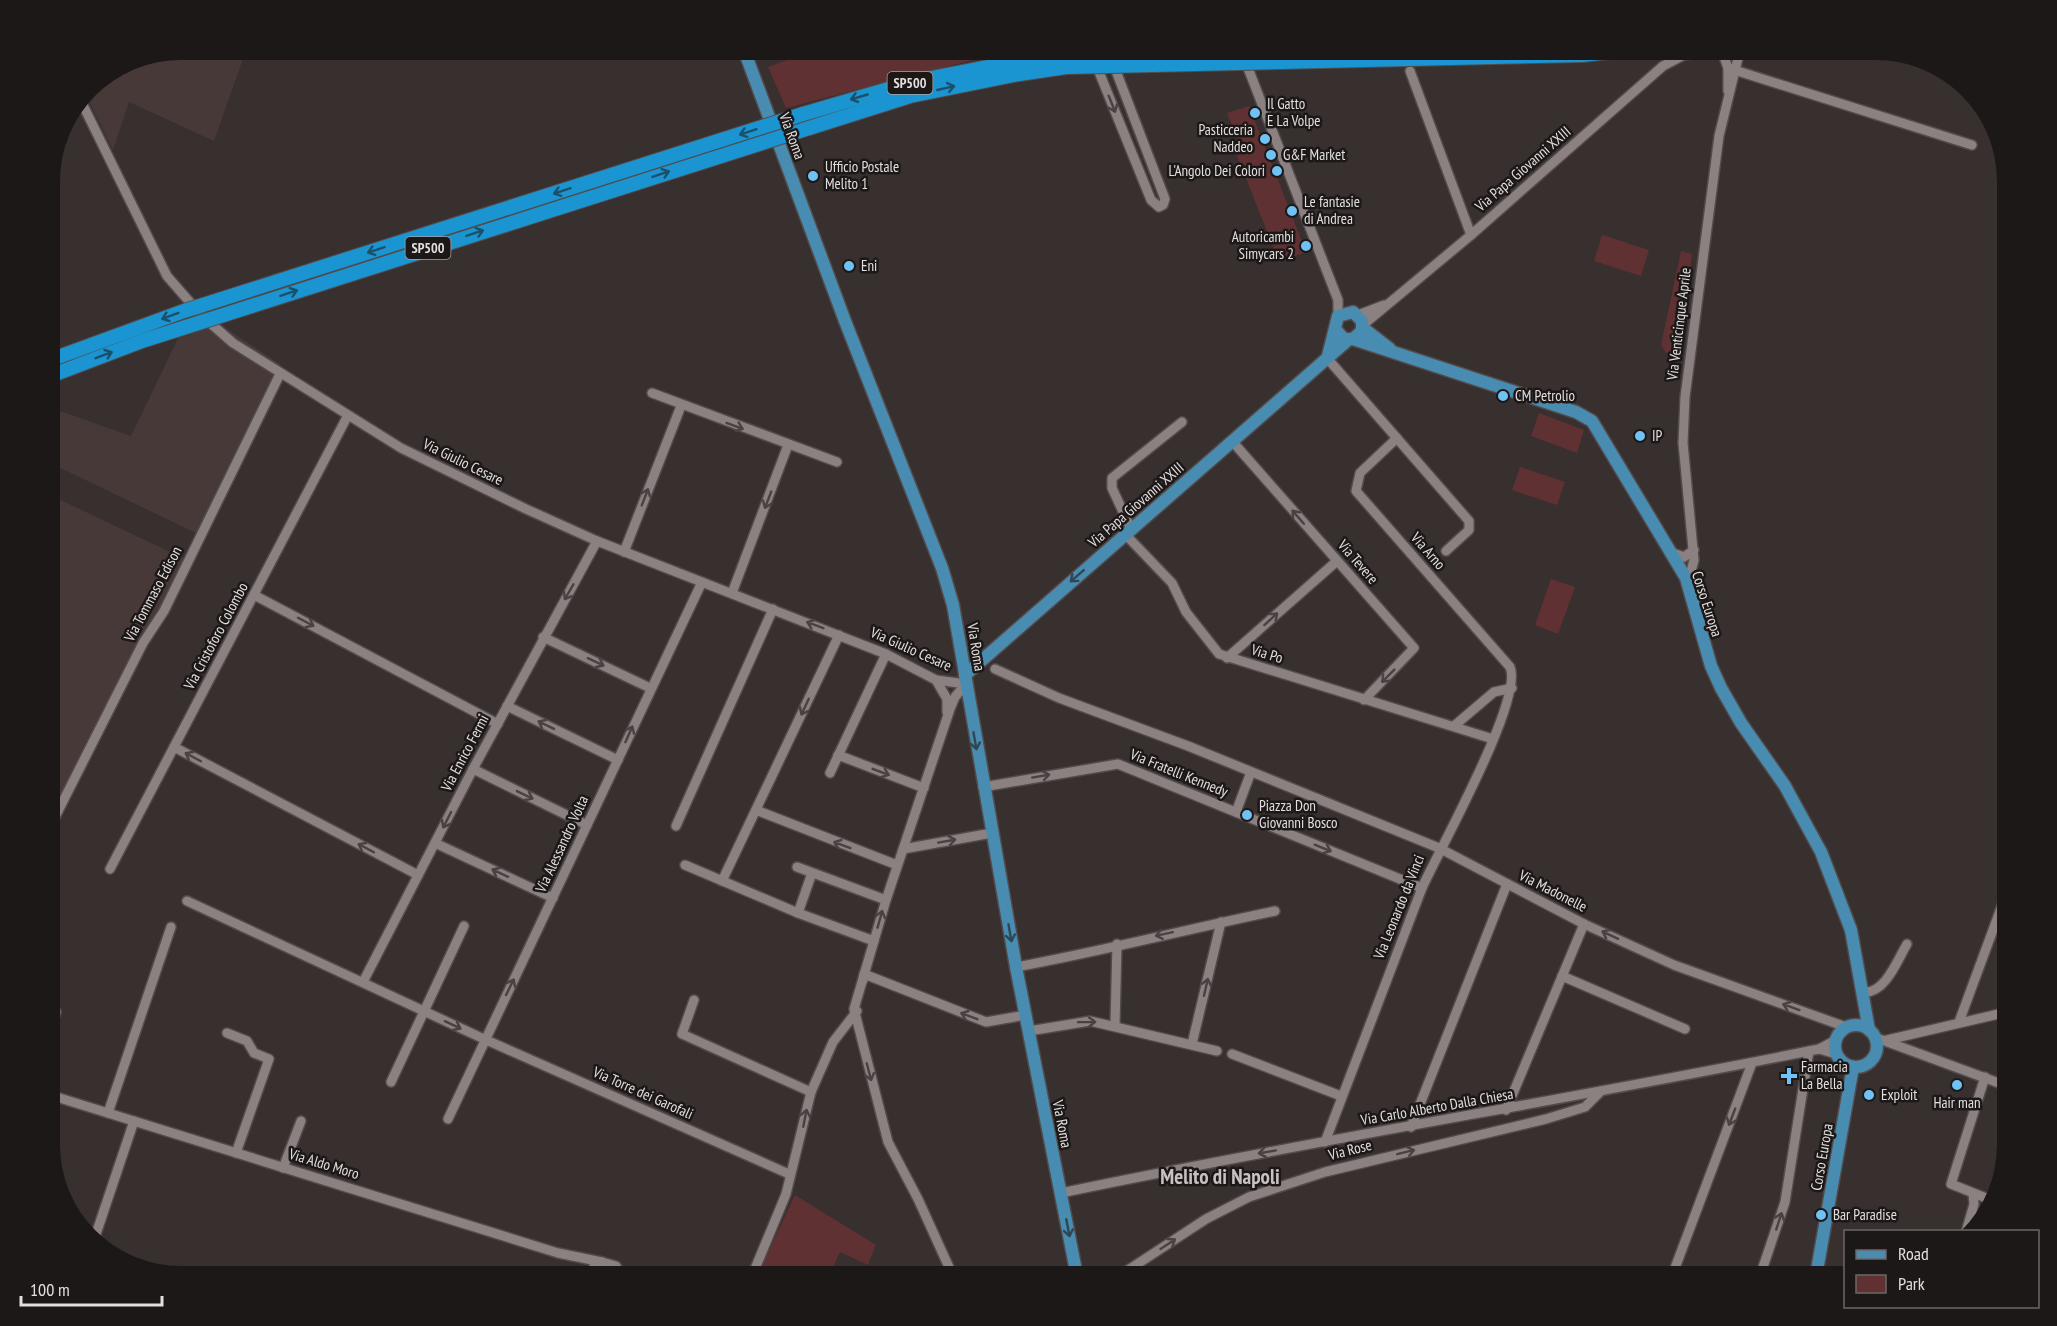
<svg xmlns="http://www.w3.org/2000/svg" width="2057" height="1326" viewBox="0 0 2057 1326" font-family="'PT Sans Narrow',sans-serif">
	<style>
		.built { fill: #483939 }
		.green { fill: #603133 }
		.lines { fill: none; stroke-linecap: round; stroke-linejoin: round }
		.minor-casing { stroke: #524b4b; stroke-width: 12 }
		.major-casing { stroke: #524b4b; stroke-width: 15 }
		.highway-casing { stroke: #524b4b; stroke-width: 16 }
		.minor { stroke: #8c8181; stroke-width: 9 }
		.major { stroke: #488db1; stroke-width: 12 }
		.highway { stroke: #1a95d1; stroke-width: 14 }
		.highway-bridge-casing { stroke: #524b4b; stroke-width: 16; stroke-linecap: butt }
		.highway-bridge { stroke: #1a95d1; stroke-width: 14 }
		.oneway { stroke: #1b506b }
		.oneway2 { stroke: #494242 }
		.oneway3 { stroke: #2e4755 }
		.poi-dot { fill: #70c2f4; stroke: #1c1818; stroke-width: 2 }
		.labels { text-anchor: middle; stroke-width: 5; stroke-linejoin: round; paint-order: stroke }
		.shield { fill: #1c1818; stroke: #a8a3a3; stroke-width: 1.5 }
		.shield-label { font-size: 14px; font-weight: bold; fill: #e4dede }
		.poi-label { font-size: 15px; fill: #e4dede; stroke: #1c1818; text-anchor: start }
		.street-label { font-size: 15px; fill: #e4dede; stroke: #1c1818 }
		.district-label { font-size: 21px; font-weight: bold; fill: #cbc0c0; stroke: #1c1818 }
	</style>
	<rect width="100%" height="100%" fill="#382f2f"/>
	<g class="built">
		<polygon points="181,50 246,50 214,141 129,102 113,150 85,93 131,59"/>
		<polygon points="196,301 227,329 281,365 198,534 50,463 50,434 60,411 131,436"/>
		<polygon points="50,495 185,559 50,823"/>
	</g>
	<g class="green">
		<polygon points="815,50 999,50 1000,53 786,108 768,67"/>
		<polygon points="1249,106 1306,252 1279,262 1236,153 1242,150 1227,113"/>
		<polygon points="1602,235 1649,250 1641,276 1594,261"/>
		<polygon points="1681,251 1692,254 1678,360 1668,356 1661,345"/>
		<polygon points="1539,413 1584,430 1577,453 1531,436"/>
		<polygon points="1520,467 1565,482 1557,505 1512,490"/>
		<polygon points="1551,579 1575,587 1558,634 1535,625"/>
		<polygon points="795,1195 876,1245 868,1265 840,1252 829,1276 757,1276"/>
	</g>
	<g class="lines">
		<g class="minor-casing">
			<g id="minor">
				<polyline points="1241,50 1338,300 1338,316"/>
				<polyline points="1723,54 1728,68 1728,91"/>
				<polyline points="1095,62 1151,200 1159,207 1163,205 1165,199 1113,63"/>
				<polyline points="1728,68 1972,145"/>
				<polyline points="1410,71 1471,235"/>
				<polyline points="80,99 167,276 201,315 233,343 401,448 526,509 597,541 886,654 936,680 966,684"/>
				<polyline points="1358,315 1384,305"/>
				<polyline points="1363,325 1471,235 1663,66 1684,55 1716,50"/>
				<polyline points="1327,358 1469,521 1469,530 1446,551"/>
				<polyline points="652,393 837,462"/>
				<polyline points="1232,441 1414,648 1364,700"/>
				<polyline points="1131,529 1112,488 1112,478 1182,422"/>
				<polyline points="1125,534 1172,583 1186,612 1219,654 1493,739"/>
				<polyline points="624,552 681,406"/>
				<polyline points="1670,552 1684,557 1694,550"/>
				<polyline points="1688,583 1694,560 1683,443 1685,397 1719,136 1740,50"/>
				<polyline points="732,593 788,445"/>
				<polyline points="254,595 498,724"/>
				<polyline points="543,637 650,688"/>
				<polyline points="1227,658 1337,561"/>
				<polyline points="995,669 1059,698 1188,746 1439,848 1584,924 1674,965 1846,1027"/>
				<polyline points="936,680 947,699 947,712"/>
				<polyline points="507,706 618,760"/>
				<polyline points="1454,726 1494,692 1512,688"/>
				<polyline points="174,747 418,875"/>
				<polyline points="838,755 924,788"/>
				<polyline points="473,769 587,825"/>
				<polyline points="830,773 886,654"/>
				<polyline points="983,787 1118,764 1422,888"/>
				<polyline points="756,810 897,865"/>
				<polyline points="1236,812 1251,772"/>
				<polyline points="676,826 773,609"/>
				<polyline points="50,827 143,643 164,611 280,374"/>
				<polyline points="435,843 553,898"/>
				<polyline points="903,849 992,833"/>
				<polyline points="685,865 798,913 874,941"/>
				<polyline points="797,867 886,900"/>
				<polyline points="110,869 347,417"/>
				<polyline points="722,881 839,635"/>
				<polyline points="187,901 484,1039 789,1174"/>
				<polyline points="798,913 812,873"/>
				<path d="M1016,967C1103,951 1188,929 1275,911"/>
				<polyline points="1562,976 1685,1029"/>
				<polyline points="863,980 864,974 986,1022 1026,1015"/>
				<polyline points="363,982 473,769 597,541"/>
				<path d="M1864,992C1885,994 1898,959 1907,944"/>
				<polyline points="694,1000 682,1034 811,1092"/>
				<polyline points="50,1008 56,1012 50,1031"/>
				<polyline points="1959,1022 2007,892"/>
				<polyline points="1115,1025 1117,944"/>
				<polyline points="1029,1031 1090,1021 1217,1051"/>
				<polyline points="227,1033 247,1041 254,1053 269,1059 236,1153"/>
				<polyline points="1874,1037 2007,1086"/>
				<polyline points="1887,1040 2007,1012"/>
				<polyline points="1192,1044 1221,922"/>
				<polyline points="1819,1049 1836,1054"/>
				<polyline points="1232,1054 1341,1096"/>
				<polyline points="1985,1077 1951,1184 1991,1200"/>
				<polyline points="391,1082 464,926"/>
				<polyline points="50,1095 558,1253 602,1262"/>
				<polyline points="1506,1110 1584,924"/>
				<polyline points="108,1113 171,927"/>
				<polyline points="448,1119 702,582"/>
				<polyline points="1411,1127 1507,884"/>
				<path d="M1325,1142L1422,888C1439,850 1524,699 1510,667L1356,491L1360,473L1397,438"/>
				<polyline points="283,1168 301,1121"/>
				<path d="M1061,1193C1313,1140 1567,1100 1819,1049L1836,1040"/>
				<polyline points="1966,1232 1974,1204 1973,1194"/>
				<polyline points="94,1240 134,1121"/>
				<polyline points="591,1276 594,1266 602,1262 616,1266 622,1276"/>
				<polyline points="752,1276 786,1194 811,1092 833,1042 857,1011"/>
				<polyline points="928,1276 951,1271"/>
				<polyline points="953,1276 918,1199 888,1142 854,1009 886,900 950,709 955,697 966,684"/>
				<polyline points="1119,1276 1206,1219 1249,1197 1325,1172 1546,1119 1585,1107 1601,1091"/>
				<polyline points="1672,1276 1752,1063"/>
				<polyline points="1760,1276 1785,1202 1809,1051"/>
			</g>
		</g>
		<g class="major-casing">
			<g id="major">
				<polyline points="744,50 845,321 942,568 953,605 1016,967 1077,1276"/>
				<polyline points="1363,328 1390,349"/>
				<polyline points="1353,339 1576,412 1592,421 1686,578 1711,666 1721,688 1741,723 1785,786 1821,852 1851,930 1869,1030"/>
				<polyline points="1328,356 1338,316 1353,312 1362,321 1362,331 1353,339 1344,339 1335,329"/>
				<polyline points="965,675 1348,340"/>
				<circle cx="1856" cy="1046" r="21"/>
				<polyline points="1816,1276 1853,1067"/>
			</g>
		</g>
		<g class="highway-casing">
			<g id="highway">
				<polyline points="803,114 916,81 1018,61"/>
				<polyline points="809,128 910,96 1019,74"/>
			</g>
		</g>
		<use href="#minor" class="minor"/>
		<use href="#major" class="major"/>
		<use href="#highway" class="highway"/>
		<g class="highway-bridge-casing">
			<g id="highway-bridge">
				<polyline points="1018,61 1067,53 1203,50"/>
				<polyline points="1019,74 1066,67 1582,55 1626,50"/>
				<polyline points="50,360 184,311 803,114"/>
				<polyline points="50,376 142,341 809,128"/>
			</g>
		</g>
		<use href="#highway-bridge" class="highway-bridge"/>
	</g>
	<defs><path id="oneway-shaft" d="M-6 0H5M1.5-3L5.5 0L1.5 3" fill="none" stroke-width="1.6" stroke-linecap="round" stroke-linejoin="round" transform="scale(1.5)"/></defs>
	<g class="oneway">
		<use href="#oneway-shaft" transform="translate(946 88) rotate(-13)"/>
		<use href="#oneway-shaft" transform="translate(859 97) rotate(164)"/>
		<use href="#oneway-shaft" transform="translate(748 132) rotate(162)"/>
		<use href="#oneway-shaft" transform="translate(661 174) rotate(-18)"/>
		<use href="#oneway-shaft" transform="translate(562 191) rotate(162)"/>
		<use href="#oneway-shaft" transform="translate(475 233) rotate(-18)"/>
		<use href="#oneway-shaft" transform="translate(376 250) rotate(162)"/>
		<use href="#oneway-shaft" transform="translate(289 293) rotate(-18)"/>
		<use href="#oneway-shaft" transform="translate(170 316) rotate(160)"/>
		<use href="#oneway-shaft" transform="translate(104 355) rotate(-21)"/>
	</g>
	<g class="oneway2">
		<use href="#oneway-shaft" transform="translate(1112 104) rotate(68)"/>
		<use href="#oneway-shaft" transform="translate(735 426) rotate(20)"/>
		<use href="#oneway-shaft" transform="translate(645 497) rotate(-69)"/>
		<use href="#oneway-shaft" transform="translate(768 500) rotate(111)"/>
		<use href="#oneway-shaft" transform="translate(1298 517) rotate(-131)"/>
		<use href="#oneway-shaft" transform="translate(569 592) rotate(120)"/>
		<use href="#oneway-shaft" transform="translate(1271 619) rotate(-42)"/>
		<use href="#oneway-shaft" transform="translate(306 622) rotate(28)"/>
		<use href="#oneway-shaft" transform="translate(815 625) rotate(-159)"/>
		<use href="#oneway-shaft" transform="translate(596 662) rotate(25)"/>
		<use href="#oneway-shaft" transform="translate(1388 676) rotate(135)"/>
		<use href="#oneway-shaft" transform="translate(805 707) rotate(115)"/>
		<use href="#oneway-shaft" transform="translate(546 725) rotate(-154)"/>
		<use href="#oneway-shaft" transform="translate(629 734) rotate(-66)"/>
		<use href="#oneway-shaft" transform="translate(193 757) rotate(-152)"/>
		<use href="#oneway-shaft" transform="translate(881 772) rotate(21)"/>
		<use href="#oneway-shaft" transform="translate(1041 776) rotate(-10)"/>
		<use href="#oneway-shaft" transform="translate(525 795) rotate(26)"/>
		<use href="#oneway-shaft" transform="translate(447 820) rotate(117)"/>
		<use href="#oneway-shaft" transform="translate(947 841) rotate(-10)"/>
		<use href="#oneway-shaft" transform="translate(842 845) rotate(-160)"/>
		<use href="#oneway-shaft" transform="translate(366 848) rotate(-152)"/>
		<use href="#oneway-shaft" transform="translate(1323 848) rotate(22)"/>
		<use href="#oneway-shaft" transform="translate(500 873) rotate(-155)"/>
		<use href="#oneway-shaft" transform="translate(880 919) rotate(-74)"/>
		<use href="#oneway-shaft" transform="translate(1164 934) rotate(168)"/>
		<use href="#oneway-shaft" transform="translate(1610 935) rotate(-155)"/>
		<use href="#oneway-shaft" transform="translate(510 987) rotate(-64)"/>
		<use href="#oneway-shaft" transform="translate(1206 987) rotate(-77)"/>
		<use href="#oneway-shaft" transform="translate(1791 1007) rotate(-160)"/>
		<use href="#oneway-shaft" transform="translate(969 1016) rotate(-159)"/>
		<use href="#oneway-shaft" transform="translate(1087 1022) rotate(-1)"/>
		<use href="#oneway-shaft" transform="translate(453 1025) rotate(25)"/>
		<use href="#oneway-shaft" transform="translate(869 1072) rotate(75)"/>
		<use href="#oneway-shaft" transform="translate(1732 1117) rotate(111)"/>
		<use href="#oneway-shaft" transform="translate(805 1118) rotate(-79)"/>
		<use href="#oneway-shaft" transform="translate(1267 1152) rotate(170)"/>
		<use href="#oneway-shaft" transform="translate(1406 1152) rotate(-14)"/>
		<use href="#oneway-shaft" transform="translate(1779 1221) rotate(-72)"/>
		<use href="#oneway-shaft" transform="translate(1168 1244) rotate(-33)"/>
	</g>
	<g class="oneway3">
		<use href="#oneway-shaft" transform="translate(1077 576) rotate(139)"/>
		<use href="#oneway-shaft" transform="translate(975 741) rotate(80)"/>
		<use href="#oneway-shaft" transform="translate(1010 933) rotate(80)"/>
		<use href="#oneway-shaft" transform="translate(1068 1228) rotate(79)"/>
	</g>
	<g class="poi-dot">
		<circle cx="1255" cy="113" r="6"/>
		<circle cx="1265" cy="139" r="6"/>
		<circle cx="1271" cy="155" r="6"/>
		<circle cx="1277" cy="171" r="6"/>
		<circle cx="813" cy="176" r="6"/>
		<circle cx="1292" cy="211" r="6"/>
		<circle cx="1306" cy="246" r="6"/>
		<circle cx="849" cy="266" r="6"/>
		<circle cx="1503" cy="396" r="6"/>
		<circle cx="1640" cy="436" r="6"/>
		<circle cx="1247" cy="815" r="6"/>
		<path d="M1786 1067h6v6h6v6h-6v6h-6v-6h-6v-6h6z"/>
		<circle cx="1957" cy="1085" r="6"/>
		<circle cx="1869" cy="1095" r="6"/>
		<circle cx="1821" cy="1215" r="6"/>
	</g>
	<g class="labels">
		<g class="shield">
			<rect x="887.5" y="72" width="45" height="22" rx="4.5"/>
			<rect x="405.5" y="237" width="45" height="22" rx="4.5"/>
		</g>
		<g class="shield-label">
			<text x="910" y="88">SP500</text>
			<text x="428" y="253">SP500</text>
		</g>
		<g class="poi-label">
			<text x="1267" y="109">Il Gatto<tspan x="1267" dy="17">E La Volpe</tspan></text>
			<text x="1253" y="135" text-anchor="end">Pasticceria<tspan x="1253" dy="17">Naddeo</tspan></text>
			<text x="1283" y="160">G&amp;F Market</text>
			<text x="825" y="172">Ufficio Postale<tspan x="825" dy="17">Melito 1</tspan></text>
			<text x="1265" y="176" text-anchor="end">L'Angolo Dei Colori</text>
			<text x="1304" y="207">Le fantasie<tspan x="1304" dy="17">di Andrea</tspan></text>
			<text x="1294" y="242" text-anchor="end">Autoricambi<tspan x="1294" dy="17">Simycars 2</tspan></text>
			<text x="861" y="271">Eni</text>
			<text x="1515" y="401">CM Petrolio</text>
			<text x="1652" y="441">IP</text>
			<text x="1259" y="811">Piazza Don<tspan x="1259" dy="17">Giovanni Bosco</tspan></text>
			<text x="1801" y="1072">Farmacia<tspan x="1801" dy="17">La Bella</tspan></text>
			<text x="1881" y="1100">Exploit</text>
			<text x="1957" y="1108" text-anchor="middle">Hair man</text>
			<text x="1833" y="1220">Bar Paradise</text>
		</g>
		<g class="street-label">
			<text transform="translate(792 136) rotate(70)" y="5">Via Roma</text>
			<text transform="translate(1523 169) rotate(-41)" y="5">Via Papa Giovanni XXIII</text>
			<text transform="translate(1679 324) rotate(-83)" y="5">Via Venticinque Aprile</text>
			<text transform="translate(463 462) rotate(26)" y="5">Via Giulio Cesare</text>
			<text transform="translate(1136 505) rotate(-41)" y="5">Via Papa Giovanni XXIII</text>
			<text transform="translate(1428 551) rotate(49)" y="5">Via Arno</text>
			<text transform="translate(1358 562) rotate(49)" y="5">Via Tevere</text>
			<text transform="translate(153 594) rotate(-62)" y="5">Via Tommaso Edison</text>
			<text transform="translate(1707 604) rotate(72)" y="5">Corso Europa</text>
			<text transform="translate(216 636) rotate(-62)" y="5">Via Cristoforo Colombo</text>
			<text transform="translate(976 647) rotate(81)" y="5">Via Roma</text>
			<text transform="translate(911 649) rotate(24)" y="5">Via Giulio Cesare</text>
			<text transform="translate(1267 654) rotate(17)" y="5">Via Po</text>
			<text transform="translate(465 753) rotate(-62)" y="5">Via Enrico Fermi</text>
			<text transform="translate(1179 773) rotate(22)" y="5">Via Fratelli Kennedy</text>
			<text transform="translate(562 844) rotate(-65)" y="5">Via Alessandro Volta</text>
			<text transform="translate(1553 891) rotate(27)" y="5">Via Madonelle</text>
			<text transform="translate(1399 907) rotate(-68)" y="5">Via Leonardo da Vinci</text>
			<text transform="translate(643 1093) rotate(24)" y="5">Via Torre dei Garofali</text>
			<text transform="translate(1437 1107) rotate(-10)" y="5">Via Carlo Alberto Dalla Chiesa</text>
			<text transform="translate(1062 1124) rotate(79)" y="5">Via Roma</text>
			<text transform="translate(1350 1150) rotate(-14)" y="5">Via Rose</text>
			<text transform="translate(1822 1157) rotate(-80)" y="5">Corso Europa</text>
			<text transform="translate(324 1164) rotate(17)" y="5">Via Aldo Moro</text>
		</g>
		<g class="district-label">
			<text x="1220" y="1184">Melito di Napoli</text>
		</g>
	</g>
	<path d="M0 0H2057V1326H0ZM181 60H1876A121 121 0 0 1 1997 181V1145A121 121 0 0 1 1876 1266H181A121 121 0 0 1 60 1145V181A121 121 0 0 1 181 60Z" fill="#1c1818" fill-rule="evenodd"/>
	<rect x="1844" y="1230" width="195" height="78" fill="#1c1818" stroke="#6c6767" stroke-width="1.5"/>
	<rect x="1856" y="1250" width="30" height="9" fill="#488db1" stroke="#6c6767" stroke-width="1.5"/>
	<text x="1898" y="1260" font-size="18" fill="#e4dede">Road</text>
	<rect x="1856" y="1275" width="30" height="18" fill="#603133" stroke="#6c6767" stroke-width="1.5"/>
	<text x="1898" y="1290" font-size="18" fill="#e4dede">Park</text>
	<path d="M21 1296v9h141v-9" fill="none" stroke="#e4dede" stroke-width="3"/>
	<text x="30" y="1296" font-size="18" fill="#e4dede" stroke="#1c1818" stroke-width="4.5" paint-order="stroke">100 m</text>
</svg>
